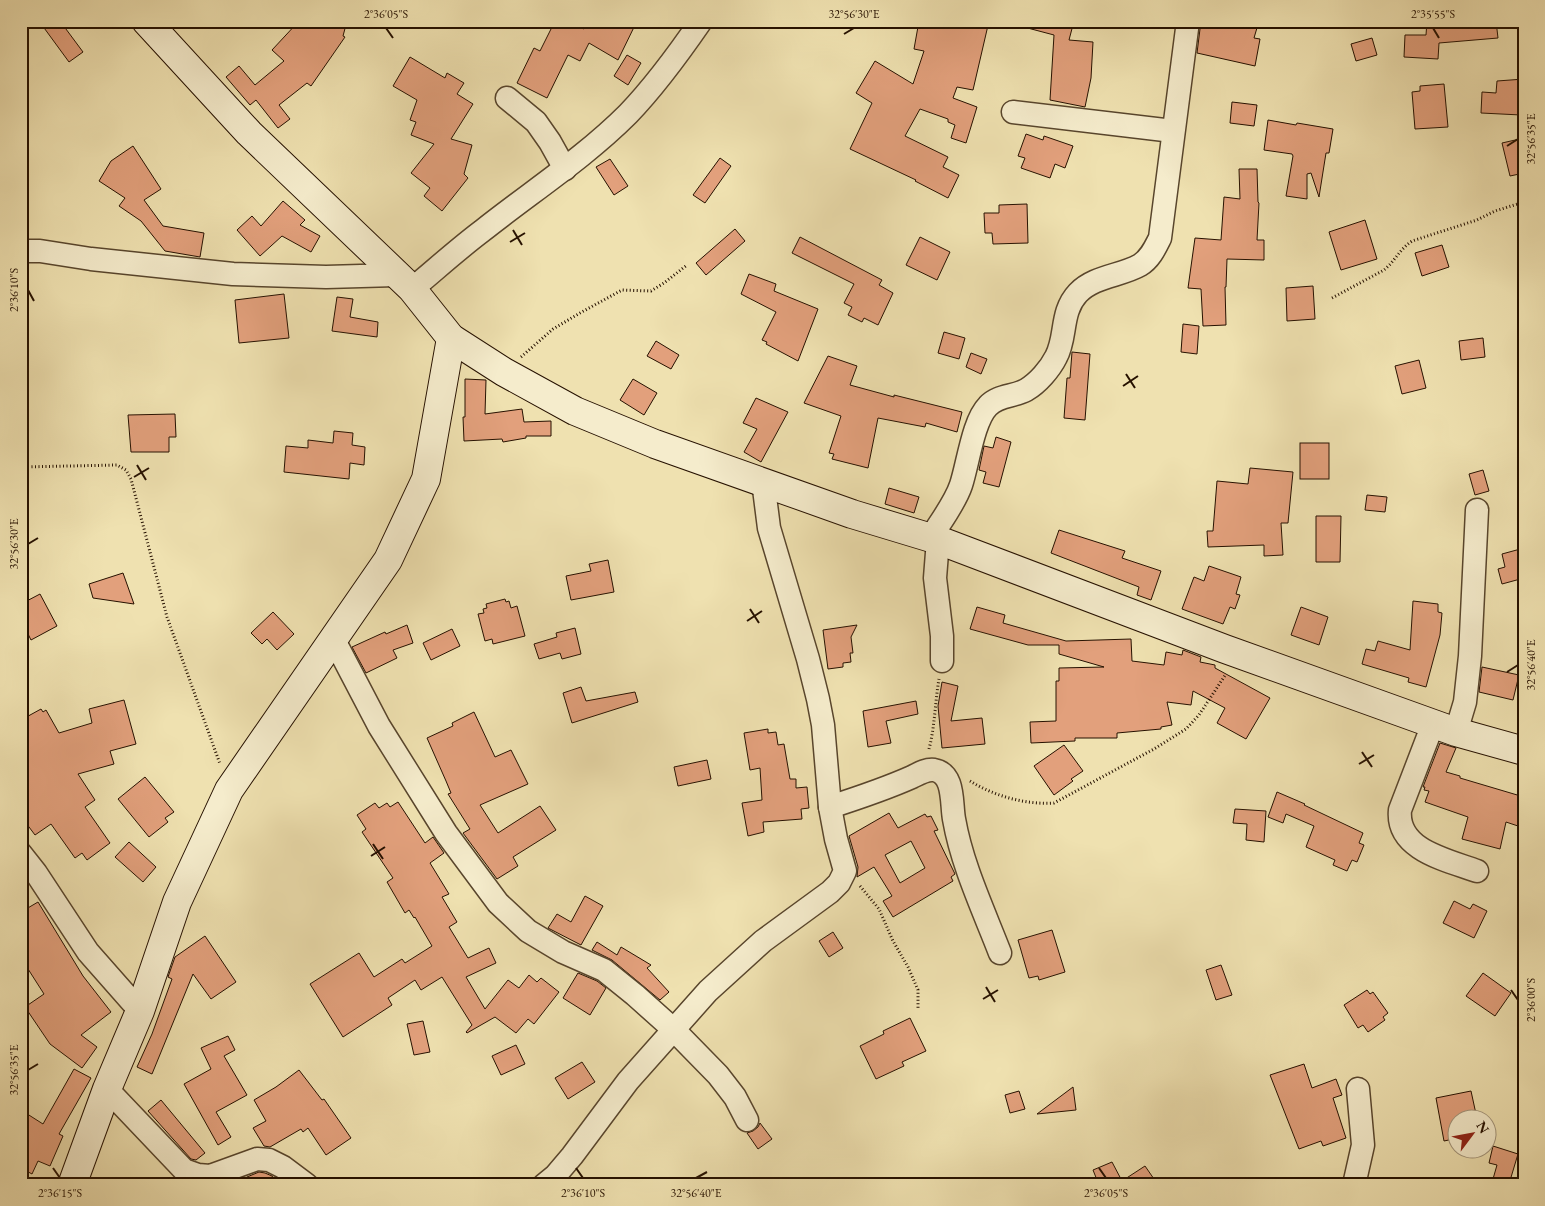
<svg xmlns="http://www.w3.org/2000/svg" width="1545" height="1206" viewBox="0 0 1545 1206" font-family="'EB Garamond',serif">
	<style>
		.building { fill: #e2a07c; stroke: #261100; fill-rule: evenodd }
		.lines { fill: none; stroke-linecap: round; stroke-linejoin: round }
		.street-casing { stroke: #58452c; stroke-width: 25 }
		.secondary-casing { stroke: #261100; stroke-width: 30 }
		.path { stroke: #261100; stroke-width: 3; stroke-dasharray: 1 2.5; stroke-linecap: butt }
		.street { stroke: #f5eccc; stroke-width: 22 }
		.secondary { stroke: #f5eccc; stroke-width: 28 }
		.ticks { fill: none; stroke: #261100; stroke-width: 2 }
		.neatline { fill: none; stroke: #261100; stroke-width: 2 }
		.ticks-label { font-size: 12px; text-anchor: middle; fill: #261100 }
	</style>
	<rect width="100%" height="100%" fill="#efe1b0"/>
	<filter id="stains"><feTurbulence type="fractalNoise" baseFrequency=".004" numOctaves="4"/><feColorMatrix values="0 0 0 0 .2 0 0 0 0 .09 0 0 0 0 .02 0 0 0 .5 -.17"/></filter>
	<radialGradient id="worn" r=".72"><stop offset=".6" stop-color="#630" stop-opacity="0"/><stop offset="1" stop-color="#630" stop-opacity=".3"/></radialGradient>
	<g class="building">
		<polygon points="39,21 60,21 83,52 69,62"/>
		<polygon points="299,21 347,21 343,36 345,37 311,86 307,83 279,105 290,119 278,128 256,100 250,105 226,77 239,66 255,85 284,61 272,50"/>
		<polygon points="555,21 569,21 584,29 589,21 637,21 618,60 589,43 580,61 568,55 547,98 517,83 534,48 540,51"/>
		<polygon points="919,21 989,21 973,90 957,87 953,98 977,107 966,143 951,138 955,125 948,122 948,119 920,109 905,136 948,157 943,167 959,175 948,198 915,181 916,180 850,149 872,103 856,93 875,61 913,84 924,51 914,49"/>
		<polygon points="1020,21 1074,21 1069,40 1093,42 1091,78 1085,107 1050,100 1054,35 1020,26"/>
		<polygon points="1201,21 1259,21 1254,38 1260,39 1255,66 1197,53"/>
		<polygon points="1427,21 1447,23 1496,21 1498,38 1439,43 1438,59 1404,57 1405,35 1426,35"/>
		<polygon points="1372,38 1377,55 1356,61 1351,44"/>
		<polygon points="627,55 641,63 628,85 614,76"/>
		<polygon points="410,57 445,78 447,73 464,83 457,94 473,104 451,139 472,145 464,174 468,178 442,211 424,196 430,188 411,173 434,144 411,135 416,122 410,120 417,100 393,86"/>
		<polygon points="1524,79 1521,115 1481,113 1482,92 1496,93 1497,81"/>
		<polygon points="1444,84 1448,127 1415,129 1412,92 1420,91 1420,86"/>
		<polygon points="1232,102 1257,105 1254,126 1230,123"/>
		<polygon points="1268,120 1296,125 1297,123 1333,129 1329,153 1326,153 1319,197 1311,173 1307,174 1307,199 1286,196 1293,156 1292,154 1264,150"/>
		<polygon points="1026,134 1043,140 1044,136 1073,146 1065,168 1055,164 1050,178 1021,168 1025,158 1018,156"/>
		<polygon points="1524,138 1524,173 1510,176 1502,143"/>
		<polygon points="133,146 161,189 144,200 163,226 204,233 200,257 165,251 141,221 119,206 125,198 99,181 111,161"/>
		<polygon points="720,158 731,166 705,203 693,195"/>
		<polygon points="610,159 628,186 614,195 596,167"/>
		<polygon points="1239,169 1257,169 1258,202 1259,203 1257,240 1264,240 1264,260 1227,259 1226,287 1225,287 1226,325 1203,326 1201,289 1188,288 1195,238 1221,240 1224,197 1240,199"/>
		<polygon points="283,201 305,220 300,225 320,236 311,252 282,236 260,256 237,230 252,216 261,226"/>
		<polygon points="1027,204 1028,243 993,244 992,233 985,233 984,213 999,213 999,205"/>
		<polygon points="1365,220 1377,259 1341,270 1329,232"/>
		<polygon points="735,229 745,241 706,275 696,263"/>
		<polygon points="800,237 882,280 879,285 893,293 878,325 864,318 862,322 848,315 852,307 844,303 854,284 792,253"/>
		<polygon points="920,237 950,252 937,280 906,265"/>
		<polygon points="1442,245 1449,267 1422,276 1415,253"/>
		<polygon points="749,274 776,284 774,291 818,309 798,361 766,344 767,342 762,340 776,312 741,294"/>
		<polygon points="1313,286 1315,319 1287,321 1286,288"/>
		<polygon points="284,294 289,338 239,343 235,300"/>
		<polygon points="337,297 353,299 350,317 378,322 377,337 332,331"/>
		<polygon points="1183,324 1199,326 1197,354 1181,352"/>
		<polygon points="944,332 965,338 959,359 938,353"/>
		<polygon points="1483,338 1485,357 1461,360 1459,341"/>
		<polygon points="656,341 679,355 671,369 647,356"/>
		<polygon points="1072,352 1090,354 1085,420 1064,418 1067,378 1070,378"/>
		<polygon points="971,353 987,359 981,374 966,367"/>
		<polygon points="828,356 857,366 850,385 894,397 894,395 962,412 957,432 926,423 925,427 878,418 868,468 832,459 834,454 829,453 841,416 804,403"/>
		<polygon points="1419,360 1426,388 1402,394 1395,366"/>
		<polygon points="465,379 486,380 485,414 522,409 524,422 551,421 551,436 526,436 526,438 503,442 502,439 464,441 463,417 465,417"/>
		<polygon points="633,379 657,393 644,415 620,400"/>
		<polygon points="756,398 788,412 761,462 744,452 757,429 743,423"/>
		<polygon points="175,414 176,437 169,437 169,452 131,452 128,415"/>
		<polygon points="334,431 353,433 352,445 365,447 364,465 350,463 349,479 284,472 286,446 308,448 308,440 333,443"/>
		<polygon points="996,437 1011,442 999,487 983,483 986,472 979,470 984,446 993,448"/>
		<rect x="1300" y="443" width="29" height="36"/>
		<polygon points="1250,468 1293,472 1288,523 1281,523 1283,555 1264,556 1264,545 1208,547 1207,531 1213,531 1217,481 1248,484"/>
		<polygon points="1483,470 1489,491 1475,495 1469,474"/>
		<polygon points="889,488 919,497 914,513 885,504"/>
		<polygon points="1367,495 1387,497 1385,512 1365,510"/>
		<polygon points="1316,516 1341,516 1340,562 1316,562"/>
		<polygon points="1059,530 1125,551 1122,558 1161,571 1151,600 1137,595 1139,587 1051,553"/>
		<polygon points="1524,548 1524,578 1502,584 1498,569 1505,567 1502,554"/>
		<polygon points="608,560 614,592 571,600 566,576 591,571 589,564"/>
		<polygon points="1209,566 1241,577 1236,594 1240,595 1235,609 1230,607 1223,624 1182,609 1194,577 1204,581"/>
		<polygon points="123,573 134,604 93,598 89,584"/>
		<polygon points="40,594 57,626 31,640 27,632 21,634 21,604"/>
		<polygon points="505,599 506,602 509,601 511,608 517,606 525,636 493,644 492,639 485,641 478,614 484,613 483,609 487,608 486,604"/>
		<polygon points="1413,601 1438,604 1438,612 1442,613 1440,635 1426,687 1408,682 1409,678 1362,664 1366,649 1375,651 1378,641 1410,650"/>
		<polygon points="977,607 1005,615 1003,623 1066,641 1131,639 1132,661 1164,665 1166,652 1182,655 1183,650 1201,657 1200,662 1215,665 1215,668 1270,698 1246,739 1217,723 1225,708 1193,691 1191,705 1167,702 1172,725 1161,727 1161,729 1117,733 1117,738 1075,738 1075,741 1031,743 1030,722 1056,721 1056,681 1059,681 1059,668 1104,667 1059,654 1059,645 1028,645 970,629"/>
		<polygon points="1301,607 1328,617 1319,645 1291,635"/>
		<polygon points="273,612 294,634 277,650 267,639 262,644 251,633"/>
		<polygon points="407,625 413,643 393,650 397,658 366,673 352,647 385,632 386,634"/>
		<polygon points="857,625 851,637 853,653 850,653 851,662 843,663 843,667 828,669 823,630"/>
		<polygon points="575,628 581,654 562,659 560,653 539,659 534,644 557,637 556,633"/>
		<polygon points="452,629 460,646 431,660 423,643"/>
		<polygon points="1482,667 1519,675 1513,700 1479,692"/>
		<polygon points="942,682 958,686 951,721 982,718 985,744 942,748 938,706"/>
		<polygon points="581,687 586,701 635,692 638,702 572,723 563,693"/>
		<polygon points="124,700 136,744 110,751 114,764 78,774 95,800 85,807 110,843 87,860 82,853 75,858 51,824 35,835 23,819 28,815 21,805 21,720 41,709 43,712 46,710 59,733 92,723 89,709"/>
		<polygon points="916,701 918,714 886,721 891,743 868,747 863,711"/>
		<polygon points="474,712 495,757 511,750 528,784 480,805 498,833 540,806 556,830 513,857 518,866 497,879 463,833 470,829 448,794 451,793 446,781 427,738 453,726 452,723"/>
		<polygon points="768,729 768,733 776,732 778,745 784,744 790,779 796,779 796,788 807,787 809,808 801,809 802,819 763,822 764,832 748,836 742,803 762,800 760,768 750,770 744,733"/>
		<polygon points="1440,743 1456,748 1446,772 1460,776 1460,778 1524,797 1524,807 1518,826 1506,822 1500,849 1462,839 1468,817 1425,802 1429,791 1424,790 1425,787 1423,787"/>
		<polygon points="1064,745 1083,771 1071,779 1073,781 1054,795 1034,766"/>
		<polygon points="707,760 711,779 678,786 674,767"/>
		<polygon points="145,777 174,812 165,818 168,822 149,837 118,799"/>
		<polygon points="1277,792 1305,804 1304,805 1363,833 1359,843 1364,845 1357,862 1352,860 1347,871 1333,865 1335,860 1306,847 1314,826 1286,814 1283,823 1268,817"/>
		<polygon points="398,802 425,843 433,837 444,853 430,863 449,894 442,897 457,922 449,927 468,958 489,948 496,963 466,977 485,1009 508,980 519,988 529,975 537,982 541,978 559,992 534,1024 528,1019 516,1033 495,1017 467,1033 466,1032 472,1025 442,977 421,990 415,980 388,998 392,1005 343,1037 310,984 359,953 374,977 402,959 405,963 432,946 415,917 414,918 409,910 405,913 387,882 393,878 362,832 366,829 357,815 375,803 379,808 387,803 390,807"/>
		<polygon points="1235,809 1266,811 1264,842 1246,840 1247,824 1233,823"/>
		<path d="M889,813L898,828L925,814L927,817L931,816L938,830L934,831L955,874L951,877L953,881L893,917L883,901L892,896L874,867L857,877L858,867L849,836ZM911,841L925,868L900,883L885,855Z"/>
		<polygon points="129,842 156,867 143,882 115,857"/>
		<polygon points="585,896 603,906 581,945 548,928 557,914 571,922"/>
		<polygon points="1454,901 1470,909 1473,904 1487,911 1474,938 1443,923"/>
		<polygon points="38,902 83,976 111,1012 81,1035 97,1047 82,1068 50,1044 25,1007 44,994 21,958 21,912"/>
		<polygon points="1052,930 1065,972 1039,980 1038,976 1029,978 1018,940"/>
		<polygon points="833,932 843,948 829,957 819,941"/>
		<polygon points="205,936 236,982 211,999 193,974 152,1074 137,1067 152,1034 172,979 168,977 175,957"/>
		<polygon points="597,942 617,955 621,947 651,965 647,968 669,992 660,1000 612,960 592,950"/>
		<polygon points="1221,965 1232,995 1216,1000 1206,970"/>
		<polygon points="578,973 597,981 606,988 590,1015 563,998"/>
		<polygon points="1483,973 1511,993 1495,1016 1466,996"/>
		<polygon points="1367,990 1370,994 1373,992 1388,1013 1383,1017 1385,1020 1368,1032 1363,1025 1358,1028 1344,1005"/>
		<polygon points="910,1018 926,1051 902,1062 904,1066 876,1079 860,1046 884,1034 883,1031"/>
		<polygon points="423,1021 430,1052 414,1055 407,1024"/>
		<polygon points="228,1036 235,1050 224,1056 247,1095 216,1112 231,1137 218,1145 184,1084 211,1069 201,1048"/>
		<polygon points="516,1045 525,1064 501,1075 492,1056"/>
		<polygon points="582,1062 595,1082 568,1099 555,1078"/>
		<polygon points="1304,1064 1312,1088 1336,1079 1342,1095 1333,1098 1346,1138 1323,1146 1321,1141 1299,1149 1270,1075"/>
		<polygon points="74,1069 91,1078 59,1134 63,1136 50,1166 38,1161 32,1174 21,1168 21,1110 43,1124"/>
		<polygon points="299,1070 322,1100 324,1099 351,1138 326,1155 308,1128 303,1132 301,1129 270,1147 264,1146 253,1128 266,1121 254,1100 276,1087"/>
		<polygon points="1073,1087 1076,1110 1037,1114"/>
		<polygon points="1019,1091 1025,1109 1010,1113 1005,1095"/>
		<polygon points="1471,1091 1476,1114 1467,1116 1467,1118 1458,1118 1458,1138 1444,1141 1436,1098"/>
		<polygon points="161,1100 205,1153 196,1160 191,1159 148,1111"/>
		<polygon points="760,1123 772,1139 758,1149 747,1133 753,1131 758,1127"/>
		<polygon points="1493,1146 1518,1154 1509,1184 1493,1179 1497,1165 1489,1163"/>
		<polygon points="1112,1162 1122,1181 1145,1166 1154,1179 1146,1185 1099,1185 1093,1170"/>
		<polygon points="259,1172 265,1173 272,1176 278,1185 235,1185 247,1177"/>
	</g>
	<g class="lines">
		<g class="street-casing">
			<g id="street">
				<polyline points="507,98 536,122 550,142 565,169"/>
				<polyline points="1013,112 1173,131"/>
				<polyline points="21,251 40,251 91,259 233,274 326,277 396,275"/>
				<path d="M412,289C435,270 458,249 482,231C531,192 584,158 628,114C655,86 679,53 701,21"/>
				<path d="M931,537C941,521 955,503 961,485C968,464 973,421 988,406C998,395 1013,397 1026,390C1038,383 1050,369 1056,357C1067,337 1060,312 1078,293C1094,276 1121,276 1140,265C1150,259 1155,248 1160,238L1188,21"/>
				<polyline points="938,540 935,578 942,636 942,661"/>
				<polyline points="334,640 379,726 446,833 498,903 528,931 563,952 604,970 635,995 673,1029 718,1075 735,1097 747,1120"/>
				<path d="M1433,724L1400,810C1396,850 1447,860 1477,871"/>
				<polyline points="1456,732 1465,702 1470,656 1477,510"/>
				<path d="M830,807C858,798 885,789 912,777C918,774 926,769 934,770C955,774 951,803 954,819C962,865 983,909 1000,953"/>
				<polyline points="21,854 36,873 88,952 140,1011"/>
				<polyline points="107,1089 184,1170 198,1175 210,1176 257,1159 269,1160 283,1167 307,1185"/>
				<polyline points="544,1185 555,1176 572,1156 628,1081 708,991 763,941 830,892 839,883 845,871 836,839 830,807 823,725 818,699 808,659 769,528 763,481"/>
				<polyline points="1354,1185 1363,1145 1358,1089"/>
			</g>
		</g>
		<g class="secondary-casing">
			<g id="secondary">
				<polyline points="146,21 249,133 412,289 451,338 504,372 575,411 655,444 852,514 938,540 1225,649 1456,732 1524,751"/>
				<polyline points="72,1185 107,1089 140,1011 177,902 229,790 388,560 426,479 451,338"/>
			</g>
		</g>
		<g class="path">
			<path d="M1332,298L1384,270C1396,260 1398,251 1412,241L1477,220L1495,211L1524,202"/>
			<polyline points="521,357 553,329 580,313 622,290 651,291 664,283 687,265"/>
			<polyline points="21,467 117,465 126,470 131,479 167,617 220,764"/>
			<path d="M929,749C935,726 935,702 939,679"/>
			<path d="M970,781C994,796 1026,805 1054,803L1154,749L1186,729L1199,715L1226,674"/>
			<polyline points="860,886 879,909 893,941 908,967 918,990 918,1008"/>
		</g>
		<use href="#street" class="street"/>
		<use href="#secondary" class="secondary"/>
	</g>
	<path class="ticks" d="M386,28L393,38M1433,28L1439,38M844,34L854,28M1507,146L1518,139M513,230L522,245M510,242L525,233M28,290L34,301M1126,374L1135,388M1123,386L1138,376M137,465L146,480M134,477L149,468M28,544L38,538M750,609L759,623M747,621L762,611M1507,672L1518,665M1362,752L1372,767M1359,764L1374,755M373,844L383,859M371,856L385,847M986,987L995,1002M1511,990L1518,1000M983,999L998,990M28,1070L38,1064M53,1168L60,1178M576,1168L583,1178M1099,1168L1106,1178M696,1178L707,1172"/>
	<rect width="1545" height="1206" fill="none" stroke="#efe1b0" stroke-width="55"/>
	<g transform="translate(1472 1134) rotate(58)"><circle r="24" fill="#f5eccc" stroke="#a2947a"/>
	<path d="M0-4L9 19L0 12L-9 19Z" fill="#8f2418"/>
	<text y="-8" font-size="14" font-weight="bold" text-anchor="middle" fill="#261100">N</text>
	</g>
	<rect x="28" y="28" width="1490" height="1150" class="neatline"/>
	<g class="ticks-label">
		<text x="386" y="18">2°36'05"S</text>
		<text x="854" y="18">32°56'30"E</text>
		<text x="1433" y="18">2°35'55"S</text>
		<text transform="translate(1531 139) rotate(-90)" y="4">32°56'35"E</text>
		<text transform="translate(14 290) rotate(-90)" y="4">2°36'10"S</text>
		<text transform="translate(14 544) rotate(-90)" y="4">32°56'30"E</text>
		<text transform="translate(1531 665) rotate(-90)" y="4">32°56'40"E</text>
		<text transform="translate(1531 1000) rotate(-90)" y="4">2°36'00"S</text>
		<text transform="translate(14 1070) rotate(-90)" y="4">32°56'35"E</text>
		<text x="60" y="1197">2°36'15"S</text>
		<text x="583" y="1197">2°36'10"S</text>
		<text x="696" y="1197">32°56'40"E</text>
		<text x="1106" y="1197">2°36'05"S</text>
	</g>
	<rect width="100%" height="100%" filter="url(#stains)"/>
	<rect width="100%" height="100%" fill="url(#worn)"/>
</svg>
